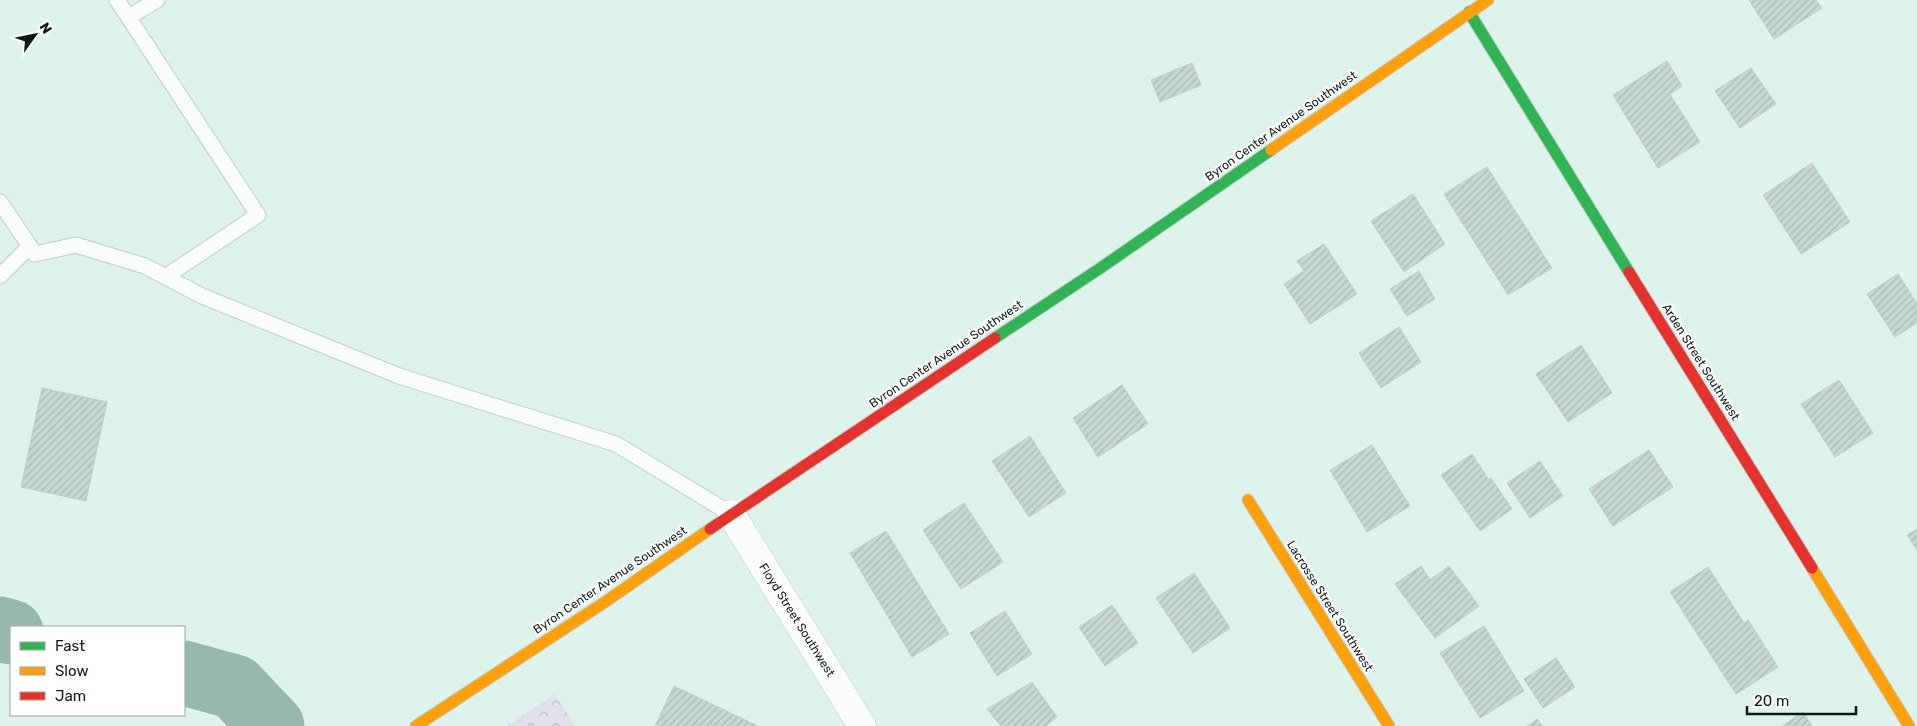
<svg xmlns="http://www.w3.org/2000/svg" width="1917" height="726" viewBox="0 0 1917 726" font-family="Rubik,sans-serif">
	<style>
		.park { fill: url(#park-crowns) }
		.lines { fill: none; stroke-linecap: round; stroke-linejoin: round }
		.river { stroke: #97b9ac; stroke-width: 65 }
		.building { fill: url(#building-hatch); stroke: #bfcfc8 }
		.lane-casing { stroke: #becec8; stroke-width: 17 }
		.street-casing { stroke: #becec8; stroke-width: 29 }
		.fast-casing { stroke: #becec8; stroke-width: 13 }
		.slow-casing { stroke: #becec8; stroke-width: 13 }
		.jam-casing { stroke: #becec8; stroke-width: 13 }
		.lane { stroke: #fafdfc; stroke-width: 15 }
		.street { stroke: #fafdfc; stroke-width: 28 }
		.fast { stroke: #30b455; stroke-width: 11 }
		.slow { stroke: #ff9f0a; stroke-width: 11 }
		.jam { stroke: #e5322d; stroke-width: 11 }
		.labels { text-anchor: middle; stroke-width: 4; stroke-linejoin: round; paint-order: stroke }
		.street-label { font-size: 12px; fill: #0b1914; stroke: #fff }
	</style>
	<defs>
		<pattern id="park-crowns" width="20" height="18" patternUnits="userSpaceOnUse" patternTransform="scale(1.25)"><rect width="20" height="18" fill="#e0e0ec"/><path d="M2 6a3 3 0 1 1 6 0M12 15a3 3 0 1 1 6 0" fill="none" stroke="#bfc0ca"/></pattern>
		<pattern id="building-hatch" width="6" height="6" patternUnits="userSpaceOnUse" patternTransform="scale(1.25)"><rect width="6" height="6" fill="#c8d8d1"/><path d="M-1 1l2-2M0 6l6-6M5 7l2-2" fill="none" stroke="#aab9b3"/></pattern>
	</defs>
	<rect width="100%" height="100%" fill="#def3eb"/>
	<polygon class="park" points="555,694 575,726 507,726"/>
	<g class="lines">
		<g class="river">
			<polyline points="0,629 11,632"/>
			<polyline points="184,673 235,687 272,726"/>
		</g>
	</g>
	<g class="building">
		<polygon points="1749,0 1816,0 1822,8 1774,39"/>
		<polygon points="1667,61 1682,86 1670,94 1700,142 1658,168 1613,95"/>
		<polygon points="1192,63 1201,85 1160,102 1151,80"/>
		<polygon points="1751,68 1776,104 1740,128 1715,91"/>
		<polygon points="1812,163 1850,222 1801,254 1763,195"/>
		<polygon points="1487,167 1552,268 1508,295 1444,194"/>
		<polygon points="1413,194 1445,244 1404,272 1371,221"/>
		<polygon points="1324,244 1357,294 1310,324 1284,284 1304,271 1297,261"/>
		<polygon points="1419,271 1435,299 1407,316 1390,289"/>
		<polygon points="1898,274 1917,303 1917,323 1895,337 1867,294"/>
		<polygon points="1399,327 1421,362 1381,388 1359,353"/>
		<polygon points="1581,345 1612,393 1568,422 1536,374"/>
		<polygon points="1839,380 1873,433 1835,457 1801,404"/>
		<polygon points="1122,385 1148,424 1098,457 1073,418"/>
		<polygon points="42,388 107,402 86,501 21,487"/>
		<polygon points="1030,436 1066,493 1029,517 992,461"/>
		<polygon points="1372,445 1410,506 1367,532 1330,470"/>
		<polygon points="1649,450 1673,487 1613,526 1589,489"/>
		<polygon points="1472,454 1489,480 1491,478 1512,509 1480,531 1441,475"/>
		<polygon points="1540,461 1563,496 1530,518 1507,483"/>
		<polygon points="964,503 1003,562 961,589 923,530"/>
		<polygon points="1917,529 1917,550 1907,535"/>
		<polygon points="886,531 949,634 912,657 850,553"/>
		<polygon points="1421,566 1430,580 1449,566 1479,606 1435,638 1395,584"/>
		<polygon points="1708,567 1744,623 1748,620 1778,667 1736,694 1670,592"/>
		<polygon points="1194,573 1230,628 1193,653 1156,598"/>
		<polygon points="1112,605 1138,643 1105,666 1079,627"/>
		<polygon points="1005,611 1032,654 997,676 970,633"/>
		<polygon points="1484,626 1524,691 1480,718 1440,653"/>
		<polygon points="1556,658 1575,687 1543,708 1524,679"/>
		<polygon points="1032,682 1057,717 1046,726 1001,726 987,709"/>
		<polygon points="674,686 758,726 655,726"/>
		<polygon points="1803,712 1812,726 1782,726"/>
		<polygon points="1537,719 1542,726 1527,726"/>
	</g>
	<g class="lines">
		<g class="lane-casing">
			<g id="lane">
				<polyline points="117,0 258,215 165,277"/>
				<polyline points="129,17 157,0"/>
				<polyline points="0,202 35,254 76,245 145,266 202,296 399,376 616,444 731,514"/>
				<polyline points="0,276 30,246"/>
			</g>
		</g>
		<g class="street-casing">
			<polyline id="street" points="731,514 862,726"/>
		</g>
		<g class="fast-casing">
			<g id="fast">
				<polyline points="1469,12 1629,272"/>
				<polyline points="995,338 1102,267 1271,150"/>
			</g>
		</g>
		<g class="slow-casing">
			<g id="slow">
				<polyline points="1271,150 1488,0"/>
				<polyline points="1248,500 1389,726"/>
				<polyline points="1812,568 1909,726"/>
				<polyline points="416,726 605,602 710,529"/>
			</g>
		</g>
		<g class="jam-casing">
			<g id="jam">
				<polyline points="1629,272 1812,568"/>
				<polyline points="710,529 995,338"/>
			</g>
		</g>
		<use href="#lane" class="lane"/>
		<use href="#street" class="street"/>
		<use href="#fast" class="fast"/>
		<use href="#slow" class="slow"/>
		<use href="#jam" class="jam"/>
	</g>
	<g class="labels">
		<g class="street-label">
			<text transform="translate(1281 126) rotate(-35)" y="4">Byron Center Avenue Southwest</text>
			<text transform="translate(946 354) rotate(-34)" y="4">Byron Center Avenue Southwest</text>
			<text transform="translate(1701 362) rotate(58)" y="4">Arden Street Southwest</text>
			<text transform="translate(610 580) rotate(-34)" y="4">Byron Center Avenue Southwest</text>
			<text transform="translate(1330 606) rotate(58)" y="4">Lacrosse Street Southwest</text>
			<text transform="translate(797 620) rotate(58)" y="4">Floyd Street Southwest</text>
		</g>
	</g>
	<rect x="10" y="626" width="175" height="90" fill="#ffffff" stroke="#9da3a1"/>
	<rect x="20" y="642" width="25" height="8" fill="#30b455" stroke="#9da3a1"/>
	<text x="55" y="651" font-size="15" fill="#0b1914">Fast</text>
	<rect x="20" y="667" width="25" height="8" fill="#ff9f0a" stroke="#9da3a1"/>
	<text x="55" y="676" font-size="15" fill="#0b1914">Slow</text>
	<rect x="20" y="692" width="25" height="8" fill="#e5322d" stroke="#9da3a1"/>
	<text x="55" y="701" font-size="15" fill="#0b1914">Jam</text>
	<g transform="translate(35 35) rotate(57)" stroke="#ffffff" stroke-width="4" paint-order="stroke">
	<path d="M0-4L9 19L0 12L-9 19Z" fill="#0b1914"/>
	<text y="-8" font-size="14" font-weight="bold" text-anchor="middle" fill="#0b1914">N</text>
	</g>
	<path d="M1747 706v8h109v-8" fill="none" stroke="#0b1914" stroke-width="2.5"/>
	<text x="1754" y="706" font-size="15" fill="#0b1914" stroke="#ffffff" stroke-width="4" paint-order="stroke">20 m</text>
</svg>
